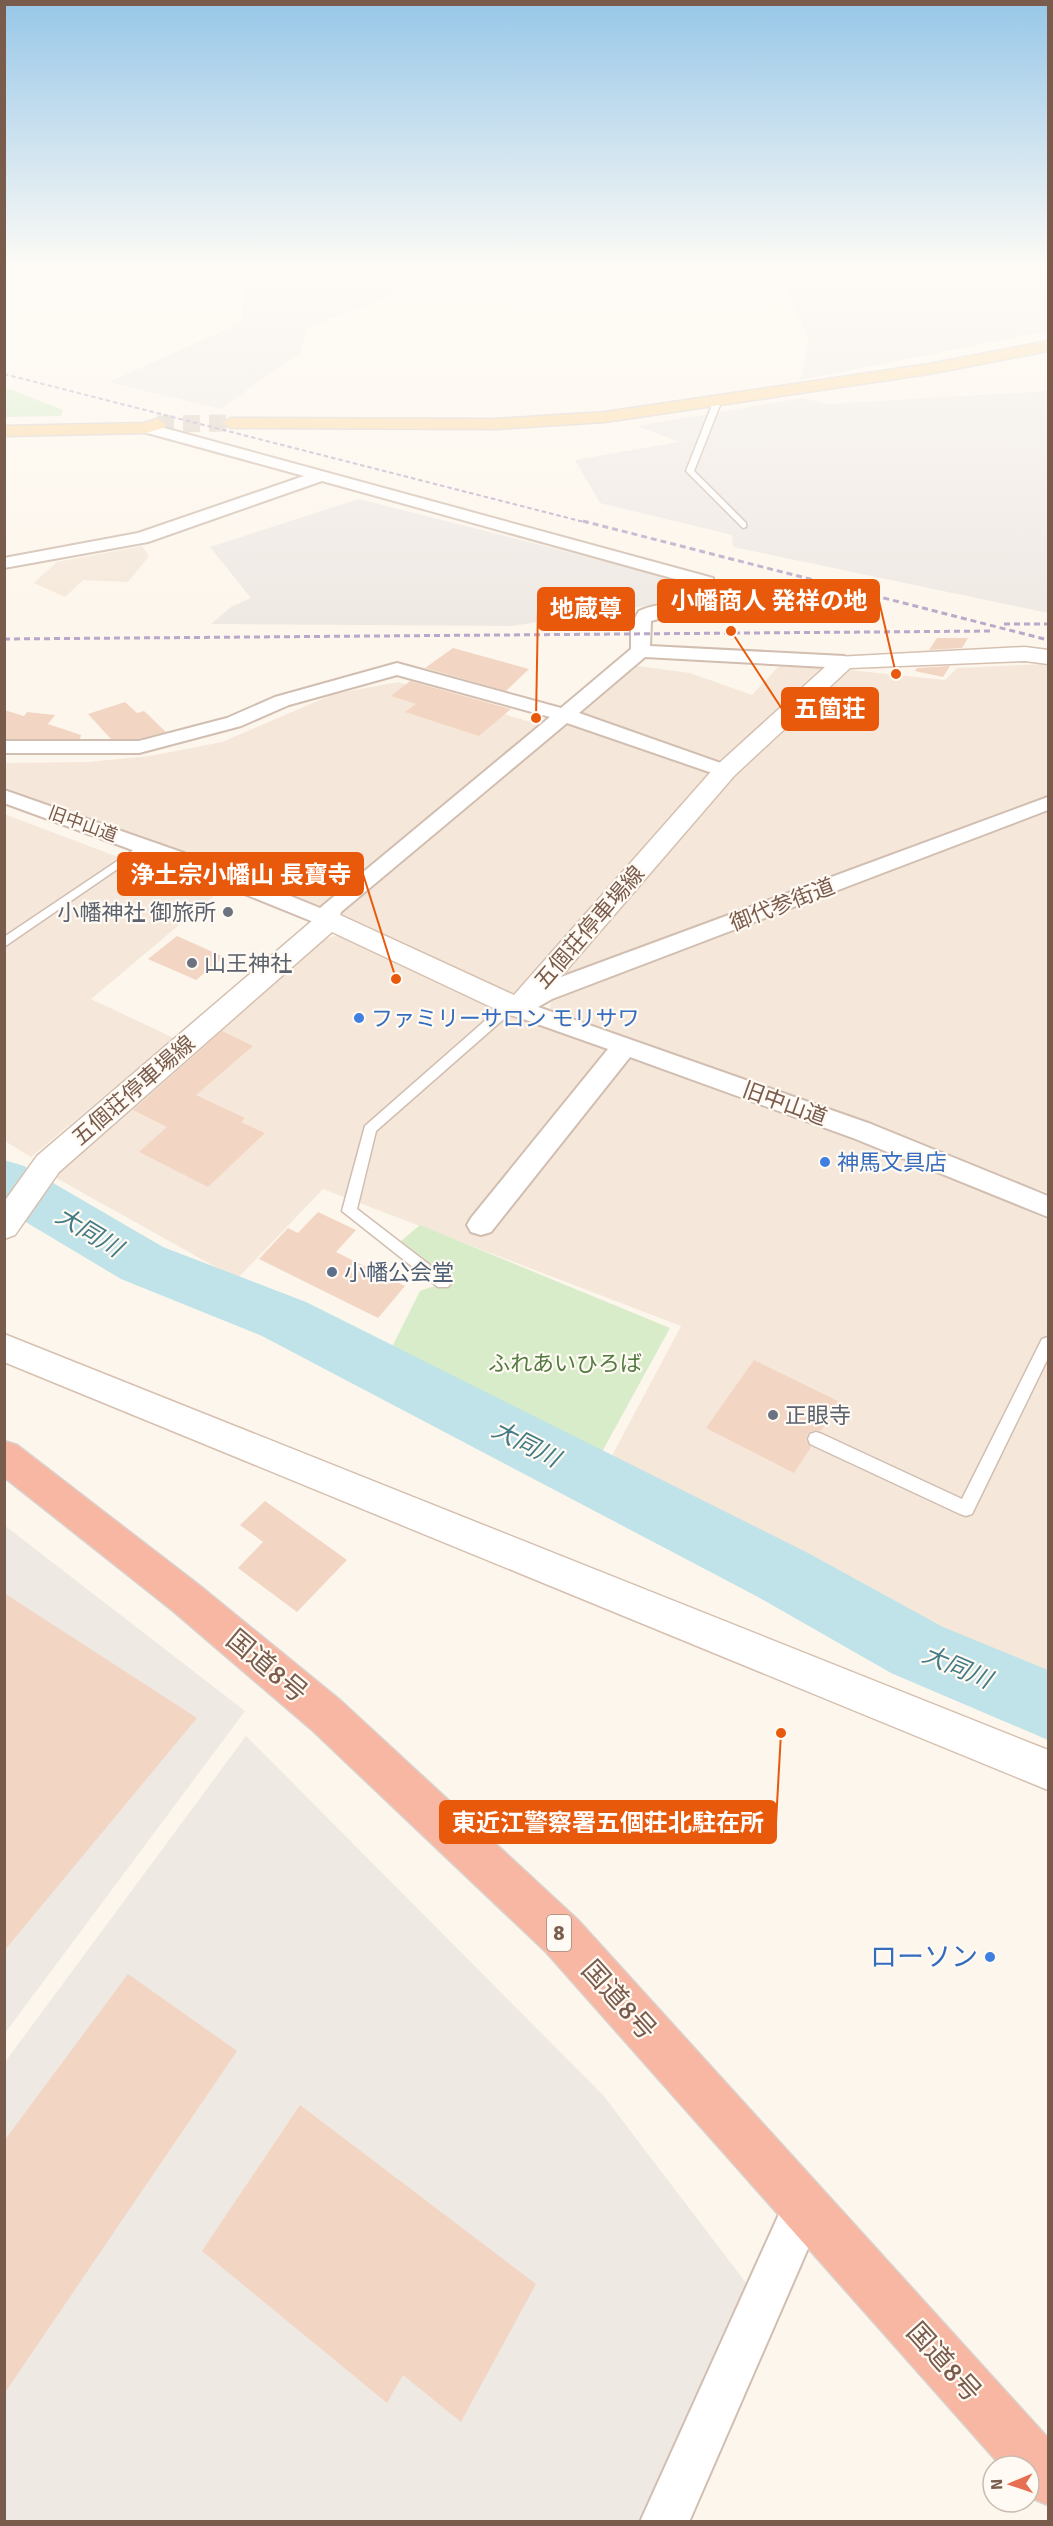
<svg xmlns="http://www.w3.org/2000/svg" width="1053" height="2526" viewBox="0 0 1053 2526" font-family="Signika,'Noto Sans JP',sans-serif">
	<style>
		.residential { fill: #f5e8da }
		.industrial { fill: #efe9e4 }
		.green { fill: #d8ecc9 }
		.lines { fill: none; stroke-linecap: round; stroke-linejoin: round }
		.river { fill: #bfe3e8; fill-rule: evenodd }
		.building { fill: #f3d5c3 }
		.primary-tunnel { stroke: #dcd0c4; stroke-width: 17; stroke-dasharray: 17 9; stroke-linecap: butt }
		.lane-casing { stroke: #d1beb0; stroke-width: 3 }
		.street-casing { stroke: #d1beb0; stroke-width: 4 }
		.secondary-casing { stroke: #d6c0b0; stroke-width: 3 }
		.primary-casing { stroke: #dad1cd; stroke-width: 3 }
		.highway-casing { stroke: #dad1cd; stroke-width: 3 }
		.lane { fill: #fff; fill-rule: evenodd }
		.street { fill: #fff; fill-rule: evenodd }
		.secondary { fill: #fff; fill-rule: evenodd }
		.primary { fill: #fbd9a5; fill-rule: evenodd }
		.highway { fill: #f7b7a3; fill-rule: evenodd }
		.rail-far1 { stroke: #b9a8c9; stroke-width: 2; stroke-dasharray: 4.5 3; stroke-linecap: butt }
		.rail { stroke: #b9a8c9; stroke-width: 3; stroke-dasharray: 6 4; stroke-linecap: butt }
		.worship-dot { fill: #6b7280; stroke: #fffaf3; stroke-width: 2 }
		.shop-dot { fill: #3f7fe0; stroke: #fffaf3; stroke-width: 2 }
		.service-dot { fill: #5c6f8a; stroke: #fffaf3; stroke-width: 2 }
		.labels { text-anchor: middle; stroke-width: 4.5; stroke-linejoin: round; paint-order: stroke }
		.far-street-label { font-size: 18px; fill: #7a5c4d; stroke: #fffaf3 }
		.shield { fill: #fffaf3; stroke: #a28b7f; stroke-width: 1.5 }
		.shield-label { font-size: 21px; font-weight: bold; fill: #7a5c4d }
		.street-label { font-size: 22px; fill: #7a5c4d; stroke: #fffaf3 }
		.worship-label { font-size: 22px; fill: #5b616d; stroke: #fffaf3; text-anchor: start }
		.shop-label { font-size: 22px; fill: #366cbe; stroke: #fffaf3; text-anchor: start }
		.service-label { font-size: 22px; fill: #4e5e75; stroke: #fffaf3; text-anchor: start }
		.park-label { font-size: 22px; fill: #537a41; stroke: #fffaf3 }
		.water-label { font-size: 24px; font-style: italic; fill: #437c86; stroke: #fffaf3 }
		.near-street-label { font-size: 27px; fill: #7a5c4d; stroke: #fffaf3 }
		.near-shop-label { font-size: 27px; fill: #366cbe; stroke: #fffaf3; text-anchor: end }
		.leader { fill: none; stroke: #e8590c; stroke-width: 2 }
		.callout-dot { fill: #e8590c; stroke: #fffaf3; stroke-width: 2 }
		.callout { fill: #e8590c; stroke: #e8590c; stroke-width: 2 }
		.callout-label { font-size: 24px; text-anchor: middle; font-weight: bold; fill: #fff }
	</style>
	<rect width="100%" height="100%" fill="#fdf6ec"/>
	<g class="residential">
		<polygon points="142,546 149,556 128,582 83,580 65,597 34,583 57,562"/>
		<polygon points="1042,664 1048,665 1048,1193 551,1011 550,1005 554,997 577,985 558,974 668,842 793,715 849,670 945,680 957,668"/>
		<polygon points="631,665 690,673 752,695 779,666 825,668 723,764 569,713"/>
		<polygon points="398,682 544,726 324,908 5,790 4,763 88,762 150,756 222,742 334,694"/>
		<polygon points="565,719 718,773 516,998 335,913"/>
		<polygon points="4,814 216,894 91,999 174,1038 31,1157 5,1141"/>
		<polygon points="339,935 495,1010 931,1169 1048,1220 1048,1683 607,1465 681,1326 323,1189 237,1279 49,1174 317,941"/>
	</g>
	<g class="industrial">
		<polygon points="5,270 218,270 218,272 187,280 5,293"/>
		<polygon points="252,270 451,270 437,280 308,327 299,354 220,409 109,382 240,323 246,285"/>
		<polygon points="798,270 1048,270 1048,331 800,380 809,340 788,293"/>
		<polygon points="1048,391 1048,613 733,547 732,535 600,503 575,460 679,442 637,426 802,398 828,404"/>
		<polygon points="359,499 683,581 659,604 511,626 211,624 231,607 251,598 210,547"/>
		<polygon points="4,1525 245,1711 5,2033 4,2033"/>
		<polygon points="246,1736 603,2095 756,2296 652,2521 5,2522 5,2062"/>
	</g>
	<g class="green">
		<polygon points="4,387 63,410 61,416 5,417"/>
		<polygon points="420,1225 670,1328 597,1461 387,1357 420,1291 451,1280 401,1241"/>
	</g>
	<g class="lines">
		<polygon class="river" points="4,1160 24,1166 163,1247 306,1302 808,1553 943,1627 1048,1670 1048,1740 891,1673 758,1597 262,1336 121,1279 4,1209"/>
	</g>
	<g class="building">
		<polygon points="937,638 968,638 962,648 929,650"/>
		<polygon points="453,648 529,669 506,691 425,668"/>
		<polygon points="950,666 943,677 915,671 917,668"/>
		<polygon points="410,681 511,709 479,736 405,712 416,704 391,696"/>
		<polygon points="125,702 137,713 144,711 166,732 139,739 111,739 88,714"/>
		<polygon points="4,710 24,716 27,712 55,715 48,724 81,735 80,739 4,739"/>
		<polygon points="177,936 224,957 196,980 148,959"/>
		<polygon points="222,1031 253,1046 196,1095 245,1118 241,1122 265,1133 208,1187 139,1152 167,1127 133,1110"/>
		<polygon points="318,1212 356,1230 336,1252 405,1286 378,1318 259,1259 288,1228 298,1233"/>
		<polygon points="754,1360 840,1402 821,1431 815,1430 808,1433 806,1440 811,1447 794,1473 706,1428"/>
		<polygon points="265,1501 347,1560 297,1612 238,1568 263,1542 240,1525"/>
		<polygon points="4,1593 197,1718 4,1951"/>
		<polygon points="128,1974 237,2051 4,2394 4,2141"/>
		<polygon points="300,2105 536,2284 461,2422 403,2375 387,2403 202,2251"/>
	</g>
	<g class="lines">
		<polyline class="primary-tunnel" points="157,424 231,423"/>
		<g class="lane-casing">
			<g id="lane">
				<polygon points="718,398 722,400 694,471 746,523 746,527 743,528 686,471 714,400"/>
				<polygon points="144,843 150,846 148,848 4,947 4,937"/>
				<polygon points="518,1004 523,1005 524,1008 506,1017 376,1131 357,1209 448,1279 451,1283 448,1287 438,1287 342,1211 365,1126 496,1011"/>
				<polygon points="1048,1337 1048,1358 972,1514 966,1516 960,1514 810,1444 808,1439 810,1434 816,1432 822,1434 962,1499 1042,1339"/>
			</g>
		</g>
		<g class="street-casing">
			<g id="street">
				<path d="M146,423L713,578L715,588L691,610L651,621L650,646L844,656L854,662L844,668L645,657L579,713L732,767L735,771L732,775H718L567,723L341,912L337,925H321L168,863L4,803V790L184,853L320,908L550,717L397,675L289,705L241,726L139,753H4V741H139L227,718L275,697L397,663L561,708L631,649V625L639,611C662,600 680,610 697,585L322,481L148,542L4,568V558L138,533L304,476L140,431L138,428Z"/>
				<polygon points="1048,797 1048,810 552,999 538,1007 871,1124 1048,1196 1048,1217 853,1138 630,1057 491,1232 481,1235 471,1232 467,1225 471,1218 608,1049 509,1014 506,1008 509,1002 534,987"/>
				<polygon points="804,2185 819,2192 826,2207 689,2522 640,2522 789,2192"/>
			</g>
		</g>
		<g class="secondary-casing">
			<g id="secondary">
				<polygon points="1025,647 1048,650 1048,664 1025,661 850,668 734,776 528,1015 518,1017 508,1015 332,932 59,1172 15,1235 4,1239 4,1202 37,1156 320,914 329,912 338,914 514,995 716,766 836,657"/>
				<polygon points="4,1334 1048,1750 1048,1790 4,1362"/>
			</g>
		</g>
		<g class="primary-casing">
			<g id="primary">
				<polygon points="1048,341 1048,351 929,374 605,422 496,429 231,428 222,423 231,418 496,419 605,412 929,364"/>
				<polygon points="157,419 166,424 163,428 146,433 4,436 4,426 144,423"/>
			</g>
		</g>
		<g class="highway-casing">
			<polygon id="highway" points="4,1441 17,1445 200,1586 341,1701 578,1920 1048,2438 1048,2505 1029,2497 1029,2466 1001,2466 546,1952 311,1729 172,1610 4,1477"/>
		</g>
		<use href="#lane" class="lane"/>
		<use href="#street" class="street"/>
		<use href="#secondary" class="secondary"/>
		<use href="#primary" class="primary"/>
		<use href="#highway" class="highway"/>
		<polyline class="rail-far1" points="4,374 588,523"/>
		<g class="rail">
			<polyline points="583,521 1048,640"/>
			<polyline points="1004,624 1048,624"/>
			<polyline points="4,639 994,631"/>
		</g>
	</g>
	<linearGradient id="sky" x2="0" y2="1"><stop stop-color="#97c7e8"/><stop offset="0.43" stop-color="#fefbf6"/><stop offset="1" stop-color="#fefbf6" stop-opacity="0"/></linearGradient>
	<rect width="1053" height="624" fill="url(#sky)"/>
	<g class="worship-dot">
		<circle cx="228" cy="912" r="6"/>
		<circle cx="192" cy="963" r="6"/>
		<circle cx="773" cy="1415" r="6"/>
	</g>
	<g class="shop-dot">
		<circle cx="359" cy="1018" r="6"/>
		<circle cx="825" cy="1162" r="6"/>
		<circle cx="990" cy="1957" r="6"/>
	</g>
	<circle class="service-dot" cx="332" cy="1272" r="6"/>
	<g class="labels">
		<g class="far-street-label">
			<text transform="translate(83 824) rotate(20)" y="6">旧中山道</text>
		</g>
		<rect class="shield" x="547" y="1915" width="24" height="36" rx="4.5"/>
		<g class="shield-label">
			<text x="559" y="1940">8</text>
		</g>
		<g class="street-label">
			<text transform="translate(782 904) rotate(-21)" y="8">御代参街道</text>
			<text transform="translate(589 927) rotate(-49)" y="8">五個荘停車場線</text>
			<text transform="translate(133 1090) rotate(-41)" y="8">五個荘停車場線</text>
			<text transform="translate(785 1103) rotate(20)" y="8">旧中山道</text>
		</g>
		<g class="worship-label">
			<text x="216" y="920" text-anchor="end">小幡神社 御旅所</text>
			<text x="204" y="971">山王神社</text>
			<text x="785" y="1423">正眼寺</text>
		</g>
		<g class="shop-label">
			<text x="371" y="1026">ファミリーサロン モリサワ</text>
			<text x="837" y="1170">神馬文具店</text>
		</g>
		<g class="service-label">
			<text x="344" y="1280">小幡公会堂</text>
		</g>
		<g class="park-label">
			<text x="565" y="1371">ふれあいひろば</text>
		</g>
		<g class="water-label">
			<text transform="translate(89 1232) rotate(31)" y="8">大同川</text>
			<text transform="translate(526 1444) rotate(27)" y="8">大同川</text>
			<text transform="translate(957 1667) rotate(23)" y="8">大同川</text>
		</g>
		<g class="near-street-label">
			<text transform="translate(267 1666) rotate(40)" y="9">国道8号</text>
			<text transform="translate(619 2000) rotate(48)" y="9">国道8号</text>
			<text transform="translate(944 2362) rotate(48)" y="9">国道8号</text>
		</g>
		<g class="near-shop-label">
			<text x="978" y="1966">ローソン</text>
		</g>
	</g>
	<path class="leader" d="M896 674L879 601M536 718L538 609M731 631L782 709M396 979L363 874M781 1733L776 1822"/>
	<g class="callout-dot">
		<circle cx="896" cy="674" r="6"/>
		<circle cx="536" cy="718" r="6"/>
		<circle cx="731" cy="631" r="6"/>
		<circle cx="396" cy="979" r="6"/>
		<circle cx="781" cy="1733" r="6"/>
	</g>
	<g class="callout">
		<rect x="658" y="580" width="221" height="42" rx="6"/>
		<rect x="538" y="588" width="96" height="42" rx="6"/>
		<rect x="782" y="688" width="96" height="42" rx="6"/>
		<rect x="118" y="853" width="245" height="42" rx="6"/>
		<rect x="440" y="1801" width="336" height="42" rx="6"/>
	</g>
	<g class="callout-label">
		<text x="769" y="609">小幡商人 発祥の地</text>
		<text x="586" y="617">地蔵尊</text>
		<text x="830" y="717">五箇荘</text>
		<text x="241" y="883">浄土宗小幡山 長寶寺</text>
		<text x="608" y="1831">東近江警察署五個荘北駐在所</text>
	</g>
	<rect width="1053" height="2526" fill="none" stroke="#7a5c4d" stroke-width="12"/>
	<g transform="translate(1011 2484) rotate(268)"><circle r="28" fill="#fffaf3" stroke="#cabbb1" stroke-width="1.5"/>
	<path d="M0-4.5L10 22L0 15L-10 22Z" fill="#e76f51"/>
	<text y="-9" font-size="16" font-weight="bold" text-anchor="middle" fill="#7a5c4d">N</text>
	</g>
</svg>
